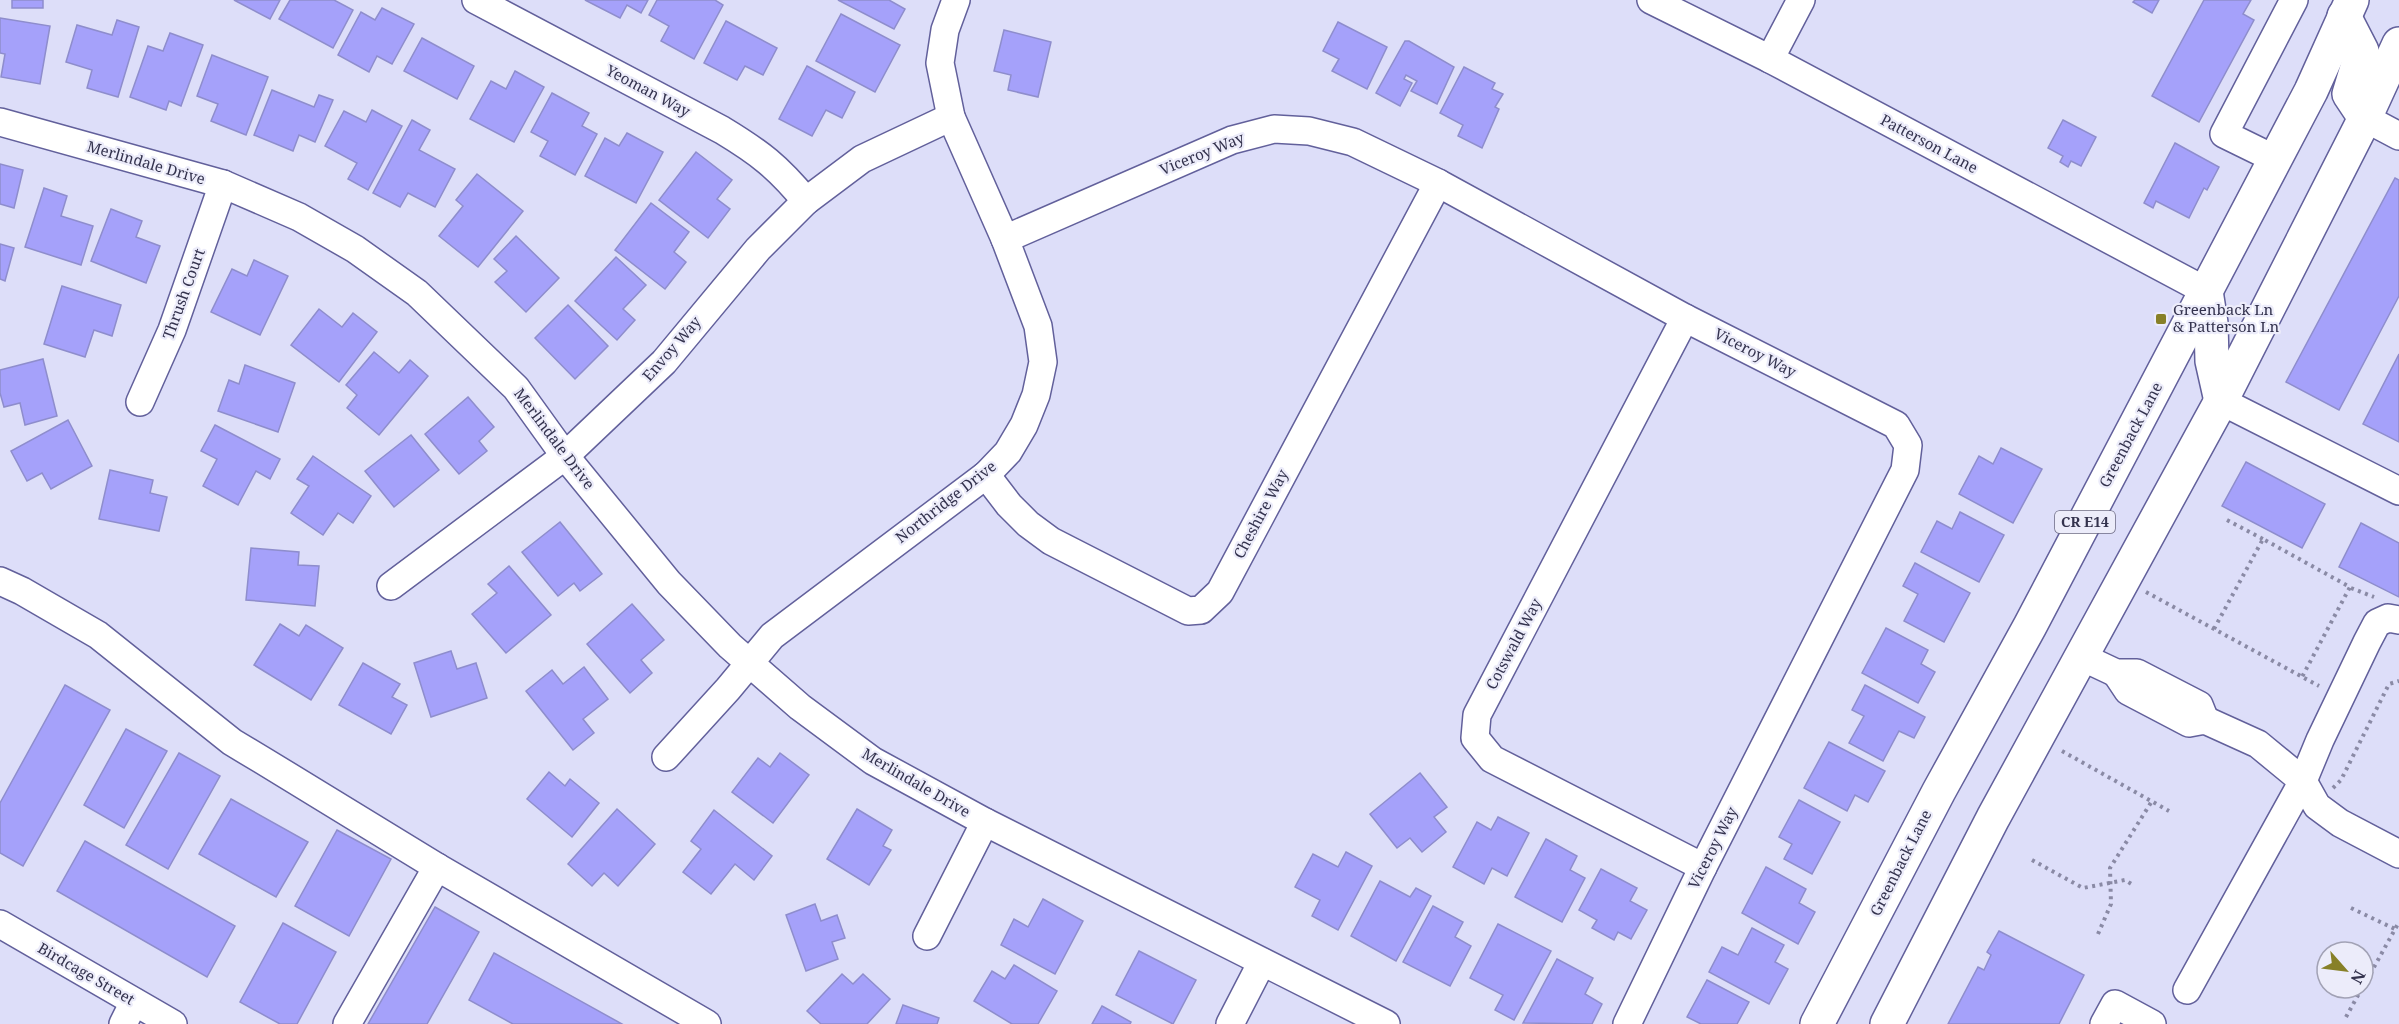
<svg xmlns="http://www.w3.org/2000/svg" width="2399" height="1024" viewBox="0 0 2399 1024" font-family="'Noto Serif',serif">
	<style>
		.building { fill: #a5a1fa; stroke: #8e8dcc; stroke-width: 1.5 }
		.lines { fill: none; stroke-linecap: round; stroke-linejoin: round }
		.minor-casing { stroke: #62609b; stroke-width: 30 }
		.major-casing { stroke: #62609b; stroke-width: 36 }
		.path { stroke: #8a8aa5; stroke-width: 4; stroke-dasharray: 3 4.5; stroke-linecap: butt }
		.minor { stroke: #fff; stroke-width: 27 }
		.major { stroke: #fff; stroke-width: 33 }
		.poi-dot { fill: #878027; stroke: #ececfa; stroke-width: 2 }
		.labels { text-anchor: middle; stroke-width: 4.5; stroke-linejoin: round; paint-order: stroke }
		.shield { fill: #ececfa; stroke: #6b6a82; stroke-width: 1.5 }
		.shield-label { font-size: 14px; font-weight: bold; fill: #34334e }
		.street-label { font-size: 15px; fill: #34334e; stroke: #ececfa }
		.poi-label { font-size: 15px; fill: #34334e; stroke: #ececfa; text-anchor: start }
	</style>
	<rect width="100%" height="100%" fill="#dddef9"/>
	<g class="building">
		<rect x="12" y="0" width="31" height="8"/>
		<polygon points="234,0 280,0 270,19"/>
		<polygon points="290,0 334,0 353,10 333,48 279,19"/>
		<polygon points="585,0 648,0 641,13 627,5 620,18"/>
		<polygon points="657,0 715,0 723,5 694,59 661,41 669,26 649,15"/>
		<polygon points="838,0 889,0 905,9 894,29"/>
		<polygon points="2135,0 2159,0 2152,13 2133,2"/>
		<polygon points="2204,0 2251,0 2243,14 2254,20 2199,122 2152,96"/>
		<polygon points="382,8 414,24 392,64 377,56 369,72 338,55 361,12 375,20"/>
		<polygon points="841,14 900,45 875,92 816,61"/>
		<polygon points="0,18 50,26 40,84 1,77 5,54 0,53"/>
		<polygon points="117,20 139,27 118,97 87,88 92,70 66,62 77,25 112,35"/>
		<polygon points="726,21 777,48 763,75 745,66 737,80 704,63"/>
		<polygon points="1338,22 1387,47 1367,89 1332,71 1339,59 1323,51"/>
		<polygon points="1004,30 1051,42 1038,97 1008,90 1011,75 994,71"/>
		<polygon points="170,33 203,45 181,106 169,101 166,110 130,97 148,46 163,51"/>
		<polygon points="422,38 474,66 457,99 404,71"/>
		<polygon points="1405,41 1409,41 1454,67 1437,104 1411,91 1417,81 1406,75 1404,79 1412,83 1400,106 1376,93"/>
		<polygon points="212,55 268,77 246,135 211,121 218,104 197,96"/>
		<polygon points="807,66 855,92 842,118 826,110 812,136 779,119"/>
		<polygon points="1464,67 1495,83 1492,89 1503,94 1495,107 1499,109 1482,148 1458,136 1463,125 1440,113"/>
		<polygon points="515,71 544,87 514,142 470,119 491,81 506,89"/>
		<polygon points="272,90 314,107 319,95 333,100 315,142 299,135 293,151 254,135"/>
		<polygon points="552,93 589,113 582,126 597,134 575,175 540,156 548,141 531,132"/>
		<polygon points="372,110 402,126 368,190 348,179 357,163 325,146 344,111 366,122"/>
		<polygon points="412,120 430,130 419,150 455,169 435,207 408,193 400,207 373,193"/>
		<polygon points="2063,120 2096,137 2081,166 2071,161 2068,167 2060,162 2063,156 2048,148"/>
		<polygon points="627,133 663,152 636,203 585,176 605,138 619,146"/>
		<polygon points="2175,143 2219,167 2207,190 2204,188 2189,218 2156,201 2153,208 2144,203"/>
		<polygon points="696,152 732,180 717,199 730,209 708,238 659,200"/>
		<polygon points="0,164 23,170 14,208 0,204"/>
		<polygon points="477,174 523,211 478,267 439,236 463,206 456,200"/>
		<polygon points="2395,178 2399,180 2399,296 2339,410 2286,382"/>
		<polygon points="44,188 67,196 61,216 93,226 81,265 25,247"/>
		<polygon points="651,203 689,232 674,252 686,262 665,289 615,250"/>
		<polygon points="111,209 142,221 136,237 160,246 146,283 91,261"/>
		<polygon points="516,236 559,278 526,312 495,282 507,271 494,259"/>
		<polygon points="0,244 14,248 5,281 0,279"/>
		<polygon points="616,257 646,285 623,309 635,320 617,340 575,301"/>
		<polygon points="254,260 288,276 260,335 211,312 232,269 247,276"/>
		<polygon points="62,286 121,305 112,336 94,330 85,357 44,344"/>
		<polygon points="568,305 608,346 575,379 535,338"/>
		<polygon points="319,309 342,327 353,313 377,332 339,382 291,345"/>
		<polygon points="374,352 399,373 410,360 428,376 379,435 347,408 357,395 346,385"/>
		<polygon points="2399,354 2399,442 2363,424"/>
		<polygon points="43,359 57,416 25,425 20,403 4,407 0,393 0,370"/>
		<polygon points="245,365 295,383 278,432 218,411 229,380 239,384"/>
		<polygon points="468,397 494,427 479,441 487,451 459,474 425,434"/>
		<polygon points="68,420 92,466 51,489 42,473 27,481 11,451"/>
		<polygon points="215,425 280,459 270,479 256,471 238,505 203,486 217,459 201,451"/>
		<polygon points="411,435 439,470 394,507 365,471"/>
		<polygon points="2001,448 2042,469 2013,523 1959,494 1979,456 1993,464"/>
		<polygon points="313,456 371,496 353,523 338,513 323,535 291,513 309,486 297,479"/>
		<polygon points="2246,462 2325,504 2302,548 2222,506"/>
		<polygon points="110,470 153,480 150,493 167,497 159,531 99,519"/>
		<polygon points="1960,512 2004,535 1979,582 1921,552 1937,521 1952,529"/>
		<polygon points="560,522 602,574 580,591 574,583 558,596 522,552"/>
		<polygon points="2361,523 2399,543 2399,597 2339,567"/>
		<polygon points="251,548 299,552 298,565 319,566 315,606 246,600"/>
		<polygon points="1915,563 1970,593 1944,642 1904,621 1918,594 1903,586"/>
		<polygon points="509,566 551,615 506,653 472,614 497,593 488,584"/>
		<polygon points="632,604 664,640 641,660 652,673 630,693 587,644"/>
		<polygon points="280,624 299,636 306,625 343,648 311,700 254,665"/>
		<polygon points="1886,628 1928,650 1921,664 1935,672 1918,703 1862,673"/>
		<polygon points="451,651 457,669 476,663 487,698 431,717 414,663"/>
		<polygon points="363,663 400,684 392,697 407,705 391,734 339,705"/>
		<polygon points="584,667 608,699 583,719 594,733 573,750 526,691 552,670 563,684"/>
		<polygon points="65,685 110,710 23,866 0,853 0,803"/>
		<polygon points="1865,685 1925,717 1914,738 1899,731 1883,761 1849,743 1864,716 1852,710"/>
		<polygon points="126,729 167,751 124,828 84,805"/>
		<polygon points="1829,742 1885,771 1868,802 1855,795 1847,811 1804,788"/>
		<polygon points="179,753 220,776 168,869 126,845"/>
		<polygon points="780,753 809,775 773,823 732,792 758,758 770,767"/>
		<polygon points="549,772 565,786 570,779 599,803 572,837 527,799"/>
		<polygon points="1420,773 1447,807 1434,817 1446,832 1422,852 1410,838 1397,848 1370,814"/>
		<polygon points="231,799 308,842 276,897 199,854"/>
		<polygon points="1799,800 1840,822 1812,874 1784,859 1792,844 1779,837"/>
		<polygon points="617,809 655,844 618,886 604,873 592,886 568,864"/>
		<polygon points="857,809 892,830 883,846 891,850 869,885 827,859"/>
		<polygon points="714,810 772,856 754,880 735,864 711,894 683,872 701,849 691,841"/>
		<polygon points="1498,817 1529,833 1507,876 1492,868 1484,884 1453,867 1477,822 1491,830"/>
		<polygon points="337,830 391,859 349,936 295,906"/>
		<polygon points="1546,839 1577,856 1570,870 1585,878 1562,922 1515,897"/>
		<polygon points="85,841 235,926 207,977 57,891"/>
		<polygon points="1346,852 1372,866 1338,930 1312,916 1320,900 1295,887 1313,854 1338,867"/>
		<polygon points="1766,867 1806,889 1799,903 1815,912 1798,944 1742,913"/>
		<polygon points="1601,869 1637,888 1630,901 1647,910 1631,939 1618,932 1614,940 1592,928 1597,920 1579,910"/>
		<polygon points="1380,881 1410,897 1416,888 1431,896 1396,961 1351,936"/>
		<polygon points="1043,899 1083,921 1055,974 1001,945 1014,919 1028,927"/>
		<polygon points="815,904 821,921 837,915 845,938 832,942 838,959 806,971 786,915"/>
		<polygon points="1433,906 1463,922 1455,937 1471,946 1450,986 1403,962"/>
		<polygon points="435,907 479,932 427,1024 368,1024"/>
		<polygon points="283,923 336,952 297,1024 280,1024 240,1002"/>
		<polygon points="1498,924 1551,951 1514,1020 1495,1010 1503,995 1470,978"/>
		<polygon points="1752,928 1784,945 1775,962 1788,969 1769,1004 1709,972 1722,947 1738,955"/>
		<polygon points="1999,931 2084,975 2059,1024 1948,1024 1978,967 1984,970 1991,955 1987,952"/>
		<polygon points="1139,951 1196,980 1173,1024 1116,995"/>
		<polygon points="494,953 622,1024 513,1024 469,1000"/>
		<polygon points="1557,959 1593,978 1585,994 1602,1004 1592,1024 1523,1023"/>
		<polygon points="1014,965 1057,991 1038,1024 1012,1024 974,1001 992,971 1005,979"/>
		<polygon points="842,974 853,984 863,974 890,999 867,1024 821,1024 807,1011"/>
		<polygon points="1707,980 1749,1002 1737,1024 1701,1024 1687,1017"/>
		<polygon points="903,1005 939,1018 937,1024 896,1024"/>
		<polygon points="1102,1006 1131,1022 1130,1024 1092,1024"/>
	</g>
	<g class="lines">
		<g class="minor-casing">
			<g id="minor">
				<path d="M476,0L722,130C760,153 778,167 806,201"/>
				<polyline points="1651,0 1770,59 2206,291"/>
				<polyline points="1770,59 1801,0"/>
				<polyline points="2365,118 2399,136"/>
				<polyline points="0,122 223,184 299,217 355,249 417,293 516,388 565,456 669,583 730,646 800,707 873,761 985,822 1386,1024"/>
				<polyline points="2275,159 2224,134 2294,0"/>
				<polyline points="1005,239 1232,140 1274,129 1309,131 1353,142 1438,183 1685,318 1896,425 1908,445 1905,470 1703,867 1627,1024"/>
				<polyline points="1685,318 1477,715 1475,738 1492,759 1703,867"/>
				<polyline points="2221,401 2399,491"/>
				<polyline points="140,402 172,330 223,184"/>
				<polyline points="986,475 1009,505 1028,524 1051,541 1188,611 1201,610 1220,592 1438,183"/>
				<polyline points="0,581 22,591 98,635 232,742 262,760 437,867 707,1024"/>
				<polyline points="391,586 565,456 664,362 758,249 806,201 862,159 951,117"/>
				<polyline points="2082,657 2116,673 2137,673 2199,705 2205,720"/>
				<polyline points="2116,673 2128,691 2189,723 2205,720 2258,744 2303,781 2317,806 2340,823 2399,854"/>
				<polyline points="666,757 728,689 772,636 986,475 1008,452 1024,425 1036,395 1043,362 1038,326 1005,239 951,117 940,63 945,30 956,0"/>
				<polyline points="0,924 173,1024"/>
				<polyline points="927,936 985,822"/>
				<polyline points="2187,990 2303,781 2320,740 2367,642 2377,623 2388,618 2399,620"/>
				<polyline points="123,1024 134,1002"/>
				<polyline points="347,1024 437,867"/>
				<polyline points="1230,1024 1262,962"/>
				<polyline points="2104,1024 2115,1004 2152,1024"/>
			</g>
		</g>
		<g class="major-casing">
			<g id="major">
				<polyline points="2344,16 2362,51 2349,94 2365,118"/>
				<polyline points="2206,291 2211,323 2212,361 2221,401"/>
				<polyline points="1817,1024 1939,791 2030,626 2311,91 2352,0"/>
				<polyline points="1887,1024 1993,818 2221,401 2365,118 2399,44"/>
			</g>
		</g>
		<g class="path">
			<polyline points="2227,520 2263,539"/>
			<polyline points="2351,588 2374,597"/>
			<polyline points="2146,592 2319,686"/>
			<polyline points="2214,629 2263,539 2350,587 2302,677"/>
			<polyline points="2062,751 2169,811"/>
			<polyline points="2333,788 2341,780 2389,684 2399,681"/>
			<polyline points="2032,860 2083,888 2125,880 2133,885"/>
			<polyline points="2351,908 2395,929"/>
			<polyline points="2098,934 2111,904 2110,868 2152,801"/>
			<polyline points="2363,987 2399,922"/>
			<polyline points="2346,1017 2362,988"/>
		</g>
		<use href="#minor" class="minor"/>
		<use href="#major" class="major"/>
	</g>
	<rect class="poi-dot" x="2155" y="313" width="12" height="12" rx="3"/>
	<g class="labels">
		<rect class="shield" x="2055" y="511" width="60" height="22" rx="4.5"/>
		<g class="shield-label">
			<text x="2085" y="527">CR E14</text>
		</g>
		<g class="street-label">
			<text transform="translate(648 91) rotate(28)" y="5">Yeoman Way</text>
			<text transform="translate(1929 144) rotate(28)" y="5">Patterson Lane</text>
			<text transform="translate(1202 154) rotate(-22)" y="5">Viceroy Way</text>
			<text transform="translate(146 163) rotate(16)" y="5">Merlindale Drive</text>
			<text transform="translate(184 294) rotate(-70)" y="5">Thrush Court</text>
			<text transform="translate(672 349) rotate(-49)" y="5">Envoy Way</text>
			<text transform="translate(1755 353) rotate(27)" y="5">Viceroy Way</text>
			<text transform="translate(2131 435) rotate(-62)" y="5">Greenback Lane</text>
			<text transform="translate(554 439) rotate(53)" y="5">Merlindale Drive</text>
			<text transform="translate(946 502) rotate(-38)" y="5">Northridge Drive</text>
			<text transform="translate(1261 514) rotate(-62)" y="5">Cheshire Way</text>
			<text transform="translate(1514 644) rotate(-62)" y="5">Cotswald Way</text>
			<text transform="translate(916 783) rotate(30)" y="5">Merlindale Drive</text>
			<text transform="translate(1713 848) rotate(-63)" y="5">Viceroy Way</text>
			<text transform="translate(1901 863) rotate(-63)" y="5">Greenback Lane</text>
			<text transform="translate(86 974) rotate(30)" y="5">Birdcage Street</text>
		</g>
		<g class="poi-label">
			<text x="2173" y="315">Greenback Ln<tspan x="2173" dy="17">&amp; Patterson Ln</tspan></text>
		</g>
	</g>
	<g transform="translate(2345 970) rotate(118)"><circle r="28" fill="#ececfa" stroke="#a2a2b5" stroke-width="1.5"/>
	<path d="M0-4.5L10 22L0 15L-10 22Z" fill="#878027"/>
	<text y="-9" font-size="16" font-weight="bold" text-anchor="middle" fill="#34334e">N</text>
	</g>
</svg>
